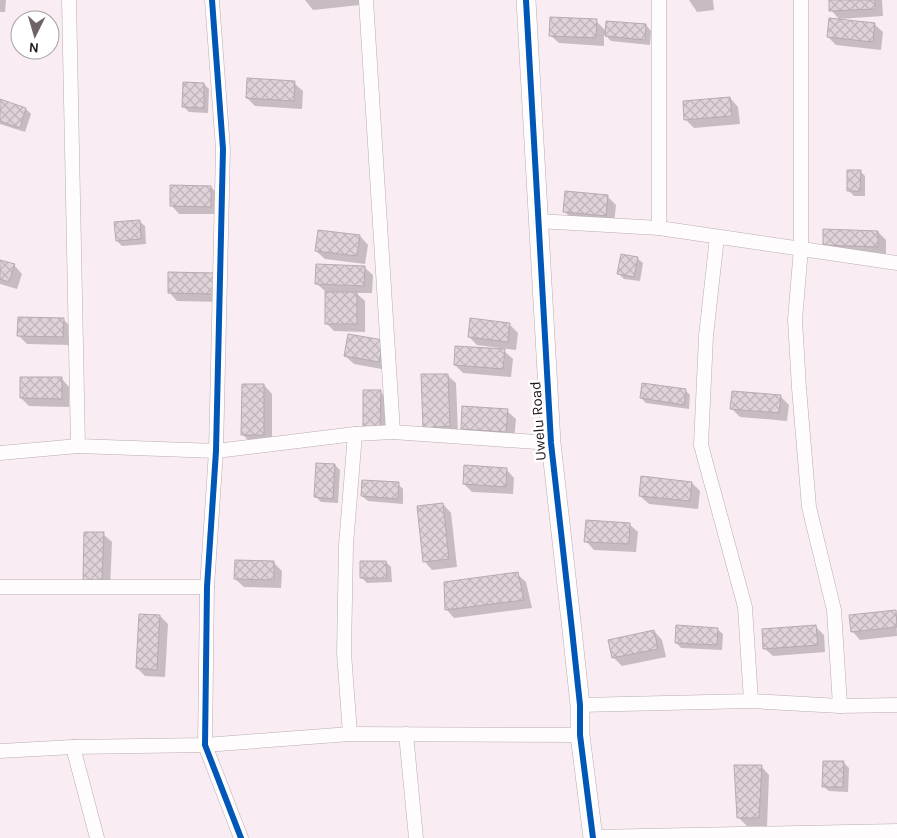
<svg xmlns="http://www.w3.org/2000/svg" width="897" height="838" viewBox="0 0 897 838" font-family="Karla,sans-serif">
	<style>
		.shadow { fill: #0003 }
		.building { fill: url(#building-cross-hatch); stroke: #b7abb1 }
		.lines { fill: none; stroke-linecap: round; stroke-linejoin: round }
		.street-casing { stroke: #b9adb3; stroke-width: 15 }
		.secondary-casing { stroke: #b9adb3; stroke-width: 20 }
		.street { stroke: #fefcfd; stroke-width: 14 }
		.secondary { stroke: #fefcfd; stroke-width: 19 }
		.cycleway-casing { stroke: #fff; stroke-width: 9 }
		.cycleway { stroke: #0057b8; stroke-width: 6 }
		.labels { text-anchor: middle; stroke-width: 5; stroke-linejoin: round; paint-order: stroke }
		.street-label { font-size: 15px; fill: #24171e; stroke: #fff }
	</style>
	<defs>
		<pattern id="building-cross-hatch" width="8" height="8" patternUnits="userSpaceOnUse" patternTransform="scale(1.25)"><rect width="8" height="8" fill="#dfd3d9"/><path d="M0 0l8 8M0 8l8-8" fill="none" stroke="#bfb4ba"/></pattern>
	</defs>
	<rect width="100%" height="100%" fill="#f9ecf2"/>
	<g class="shadow">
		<polygon points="0,0 6,0 5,12 0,12"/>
		<polygon points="305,0 359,0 360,5 313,10"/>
		<polygon points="689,0 713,0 714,10 697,12"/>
		<polygon points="830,0 882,0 883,16 839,19 831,10"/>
		<polygon points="596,21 606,31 646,25 651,31 650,45 611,41 604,34 604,46 559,43 550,35"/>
		<polygon points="874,24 883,32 881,50 836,45 828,37"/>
		<polygon points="294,83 303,91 302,109 255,106 247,98"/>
		<polygon points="204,84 209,89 208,113 189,112 183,106"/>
		<polygon points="730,98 738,107 740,124 694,128 686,120"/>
		<polygon points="0,100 26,109 31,114 25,132 0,124"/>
		<polygon points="860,171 865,176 865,196 854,196 849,191"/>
		<polygon points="211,187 219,195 219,214 179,214 171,205"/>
		<polygon points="608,197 616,205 614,224 573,220 565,212"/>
		<polygon points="139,221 145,226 146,244 122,246 117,241"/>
		<polygon points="878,232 886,240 886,255 832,253 824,245"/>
		<polygon points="360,236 368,245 365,264 325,259 316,251"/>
		<polygon points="637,258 643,263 640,281 624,279 618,273"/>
		<polygon points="0,261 14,265 22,274 17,289 0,284"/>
		<polygon points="364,267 373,275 372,293 356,293 365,301 365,332 334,331 326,323 326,292 316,283"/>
		<polygon points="214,274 222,302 177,301 169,292"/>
		<polygon points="63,319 71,327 71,345 27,344 19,336"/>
		<polygon points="509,324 518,333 516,350 477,345 469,337"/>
		<polygon points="382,342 387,370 354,364 345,356"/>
		<polygon points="504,351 513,359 511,377 463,373 455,365"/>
		<polygon points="447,375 456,383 458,434 424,427"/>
		<polygon points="61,378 69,387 69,407 29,406 21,398"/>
		<polygon points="264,385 272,394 272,443 251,443 243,435"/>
		<polygon points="685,390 690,395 689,409 646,403 641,398"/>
		<polygon points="380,391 385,397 385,433 369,433"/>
		<polygon points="780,396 789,405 787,421 740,417 732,409"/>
		<polygon points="507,411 516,419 514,440 470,437 462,428"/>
		<polygon points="335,465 340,470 338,503 321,502 316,497"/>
		<polygon points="506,469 514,478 513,494 472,492 464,484"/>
		<polygon points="692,483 700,491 698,509 649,504 640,496"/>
		<polygon points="398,484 403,489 403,504 368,501 362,496"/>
		<polygon points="443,504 451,513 457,567 432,570 424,561"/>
		<polygon points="629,524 638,532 636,552 594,550 586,541"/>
		<polygon points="103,534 112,542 110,588 92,588 84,580"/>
		<polygon points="386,562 391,567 392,582 367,583 361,577"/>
		<polygon points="274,563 282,571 281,588 244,587 235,579"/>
		<polygon points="517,574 526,582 532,608 454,618 446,609"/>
		<polygon points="896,611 897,636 860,640 852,631"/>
		<polygon points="160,616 168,624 165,677 145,676 137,668"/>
		<polygon points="816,627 824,635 825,652 773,656 764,648"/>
		<polygon points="717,629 723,634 722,650 681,648 676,642"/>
		<polygon points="654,631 662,640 666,657 622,666 614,658 610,641"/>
		<polygon points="844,763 849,768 848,792 829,791 823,786"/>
		<polygon points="761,766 769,775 767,826 747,826 738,817"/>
	</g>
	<g class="building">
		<polygon points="829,0 875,0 875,9 829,11"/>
		<polygon points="550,17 597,19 596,38 549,36"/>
		<polygon points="829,18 875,23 873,42 827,37"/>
		<polygon points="606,21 646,24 645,40 605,36"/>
		<polygon points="247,78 295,81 294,101 246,98"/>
		<polygon points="183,82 204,83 204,108 182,107"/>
		<polygon points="730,97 732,116 684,120 683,101"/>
		<polygon points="0,99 26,108 20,128 0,121"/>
		<polygon points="847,170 861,170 860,191 847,191"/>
		<polygon points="170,185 211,186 211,207 170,206"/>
		<polygon points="565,191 608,195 606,216 563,212"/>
		<polygon points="140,220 141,239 116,241 114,222"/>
		<polygon points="823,229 878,231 878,247 823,245"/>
		<polygon points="318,230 360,235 357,256 315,251"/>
		<polygon points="621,254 638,257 634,277 617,274"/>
		<polygon points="0,260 15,264 9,282 0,279"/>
		<polygon points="316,264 365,266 364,286 315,284"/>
		<polygon points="168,272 215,273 215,294 168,293"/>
		<rect x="325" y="292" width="32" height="32"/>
		<polygon points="18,317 64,318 63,337 17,336"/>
		<polygon points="470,318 510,323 508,342 468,337"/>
		<polygon points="348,334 383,340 379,362 344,356"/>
		<polygon points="455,346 505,349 503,369 454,365"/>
		<polygon points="421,374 448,374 450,426 423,428"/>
		<polygon points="20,377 62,377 62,399 20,398"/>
		<polygon points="642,383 686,389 684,405 640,398"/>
		<polygon points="242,384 264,384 264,435 241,435"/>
		<polygon points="363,390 381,390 380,428 363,428"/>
		<polygon points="732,391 781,395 779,413 730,409"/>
		<polygon points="462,406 508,409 506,432 461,429"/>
		<polygon points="316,463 335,464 333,499 314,497"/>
		<polygon points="464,465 507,468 506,487 463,484"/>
		<polygon points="641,476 692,482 690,501 639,496"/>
		<polygon points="362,480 399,482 398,499 361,496"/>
		<polygon points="443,503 449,559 423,562 417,506"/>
		<polygon points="586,520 630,523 629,544 584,542"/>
		<polygon points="84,532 104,532 102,580 83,580"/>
		<polygon points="235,560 274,561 274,580 234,579"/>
		<polygon points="360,561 386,561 387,578 360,578"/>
		<polygon points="518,572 524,600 445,610 444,582"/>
		<polygon points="896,610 897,627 851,632 849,615"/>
		<polygon points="139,614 160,615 157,670 136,668"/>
		<polygon points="676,625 718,628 717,645 675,643"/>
		<polygon points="816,625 818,645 763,649 762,629"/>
		<polygon points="654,630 658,649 612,658 608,640"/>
		<polygon points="823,761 844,761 843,787 822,787"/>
		<polygon points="734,765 762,765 759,818 737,818"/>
	</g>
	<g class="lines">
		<g class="street-casing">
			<g id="street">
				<polyline points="69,0 78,446"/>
				<polyline points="212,0 223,149 216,451 207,587 205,745 241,838"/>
				<polyline points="366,0 393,432"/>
				<polyline points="801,0 801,248 795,320 799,388 809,507 834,610 840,706"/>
				<polyline points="538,221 659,228 897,263"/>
				<polyline points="659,228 659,0"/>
				<polyline points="717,237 706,336 701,445 745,607 751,701"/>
				<polyline points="0,453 78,446 216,451 355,434 393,432 551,443"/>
				<polyline points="0,587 207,587"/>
				<polyline points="580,705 751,701 840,706 897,705"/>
				<polyline points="350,734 344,653 346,545 355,434"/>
				<polyline points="406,734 416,838"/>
				<polyline points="73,747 97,838"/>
				<polyline points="0,751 73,747 205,745 350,734 580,735"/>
				<polyline points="593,837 897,831"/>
			</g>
		</g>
		<g class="secondary-casing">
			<polyline id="secondary" points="526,0 551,443 572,630 580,705 580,735 593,838"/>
		</g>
		<use href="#street" class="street"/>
		<use href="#secondary" class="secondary"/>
		<g class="cycleway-casing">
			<g id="cycleway">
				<polyline points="212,0 223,149 216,451 207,587 205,745 241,838"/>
				<polyline points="526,0 551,443 572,630 580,705 580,735 593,838"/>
			</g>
		</g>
		<use href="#cycleway" class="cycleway"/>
	</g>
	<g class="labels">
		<g class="street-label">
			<text transform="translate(538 421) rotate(-94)" y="5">Uwelu Road</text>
		</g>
	</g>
	<g transform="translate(35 35) rotate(185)"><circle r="24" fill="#ffffff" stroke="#a7a2a5"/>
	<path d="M0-4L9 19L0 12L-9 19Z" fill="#6f6268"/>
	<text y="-8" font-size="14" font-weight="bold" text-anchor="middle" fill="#24171e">N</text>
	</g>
</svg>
